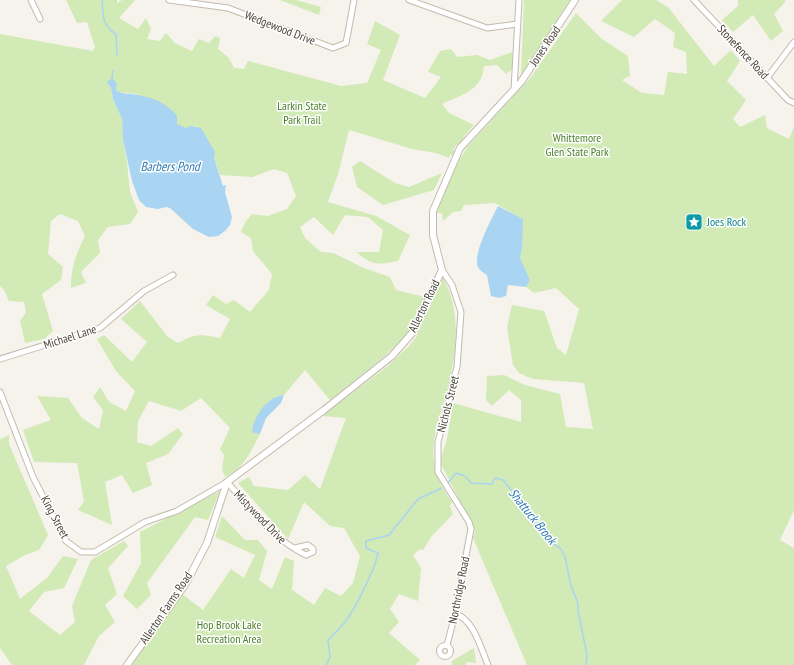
<svg xmlns="http://www.w3.org/2000/svg" width="794" height="665" viewBox="0 0 794 665" font-family="'PT Sans Narrow',sans-serif">
	<style>
		.green { fill: #d2eab5 }
		.water { fill: #a9d4f2 }
		.lines { fill: none; stroke-linecap: round; stroke-linejoin: round }
		.stream { stroke: #a9d4f2; stroke-width: 1.5 }
		.minor-casing { stroke: #c2bbae; stroke-width: 7 }
		.tertiary-casing { stroke: #c2bbae; stroke-width: 8 }
		.minor { stroke: #fff; stroke-width: 5 }
		.tertiary { stroke: #fff; stroke-width: 6 }
		.labels { text-anchor: middle; stroke-width: 3; stroke-linejoin: round; paint-order: stroke }
		.street-label { font-size: 12px; fill: #4b4439; stroke: #fff }
		.park-label { font-size: 12px; fill: #4a7f2a; stroke: #fff }
		.culture-label { font-size: 12px; fill: #0d838f; stroke: #fff; text-anchor: start }
		.water-label { font-size: 13px; font-style: italic; fill: #2e7ab2; stroke: #fff }
	</style>
	<rect width="100%" height="100%" fill="#f6f3ec"/>
	<g class="green">
		<path d="M66,0H117V3L122,0H135L119,18L138,29L146,18L151,29L147,39L160,41L166,33L175,43L192,51L199,39L209,43L215,36L220,38L218,49L229,58L234,68L244,69L248,61L341,86L367,83L381,50L367,44L375,21L400,35L383,80L425,98L441,77L428,72L440,51L451,49L457,57L477,55L490,60L512,52L513,69L506,74L497,65L484,66C482,91 461,95 442,104L449,113L474,125L464,136L460,144H457L453,150L455,151L453,155H450L449,158L436,153L412,149L349,130L338,174L328,202L376,216L410,235L398,261C377,265 373,266 356,252H379L383,230L368,217L345,215L333,235L314,217L300,227L305,238L321,252L333,253L364,268L390,277L396,290L425,297L409,332L387,354L330,400L305,370L284,395L276,396L254,433L260,434C252,450 243,470 225,477L222,470L224,455L220,449L230,428L201,398L181,411L149,401L138,421L137,442L151,446L178,428L183,434L168,454L146,463L152,485L133,493L122,475L105,482L112,525L78,510L84,501L77,463L34,462L23,430L51,420L37,396L68,398L82,418L99,429L103,410L93,397L100,387L109,402L126,411L135,391L116,371L97,339L104,335L132,362L147,342L121,319L140,301L168,337L178,343C196,333 201,334 220,338L230,319L206,305L213,295L226,304L234,300L250,312L269,290L272,274L253,251L251,238L241,232L246,221L252,214L268,216L287,209L296,196L287,173L274,169L253,177L220,175L214,158L196,126L186,128L181,127L137,94L119,92L109,86L111,88L113,99L122,119L123,140L127,163L130,192L138,212L130,224L108,227L98,240L100,253L81,272L86,283L71,288C71,267 76,254 85,236L78,221L60,214L51,221L48,254L63,267L61,280L42,294L53,331L44,339L25,343L20,321L26,312L24,302L9,301L4,290L0,286V34L93,51L95,47L87,22L77,23Z"/>
		<polygon points="280,0 296,0 321,7 319,15"/>
		<polygon points="524,0 570,0 521,75"/>
		<polygon points="622,0 656,0 668,7 714,66 731,50 740,61 727,81 746,100 733,119 740,127 765,115 767,128 789,139 794,127 794,510 780,540 794,548 794,665 527,665 473,538 475,531 440,462 447,439 453,403 521,422 521,400 509,390 492,406 486,400 487,376 504,375 525,385 560,394 566,427 593,429 584,383 533,379 519,373 513,365 507,327 512,305 544,311 557,348 566,355 579,309 556,288 534,293 526,287 530,280 520,258 522,248 522,219 495,203 464,205 461,211 453,212 443,221 442,213 437,213 440,201 458,162 468,146 531,77 576,13 602,39 628,56 630,76 622,80 642,93 664,95 668,72 687,74 686,52 673,47 675,33 655,19 634,37 601,21"/>
		<polygon points="738,0 784,0 786,1 774,14 783,31 771,41 753,15 733,32 722,20 738,6"/>
		<polygon points="360,161 395,183 409,187 442,173 434,190 383,205 357,187 352,167"/>
		<path d="M442,276C464,314 456,361 444,401C438,422 430,444 435,466C437,480 445,491 452,502L450,506L453,514L431,537L423,550L420,549L413,555L421,568L418,601L399,594L390,609L399,622L389,633L420,660L415,665H131L182,594L203,610L231,569L244,578L255,555L215,537L222,516L245,540H258L267,551L259,580L272,589L285,557L294,561L292,590L314,605L325,588L341,596L353,583L360,556L344,528L330,526L304,502L288,539L238,483L249,477L254,486L288,490L305,475L320,489L346,418L322,416L388,366L409,346L416,337Z"/>
		<polygon points="9,435 9,444 48,535 39,550 25,555 6,566 20,599 47,578 63,556 78,559 64,588 44,592 29,611 60,635 75,622 72,606 91,560 124,541 128,546 108,568 117,594 105,605 115,622 99,636 84,665 12,665 0,648 0,439"/>
		<polygon points="220,491 208,520 195,517 147,583 151,595 137,609 123,596 141,563 140,532"/>
		<polygon points="474,648 476,663 467,662 465,665 452,665 452,661"/>
	</g>
	<g class="water">
		<path d="M112,78L117,84L116,90C122,95 130,93 138,95C157,99 163,102 177,115V124L186,128L191,126L201,128L215,152L214,158L223,186L226,185L225,192L232,217L230,225L225,231L218,236L209,237L193,229L170,208L166,207L158,209L146,207L139,200L132,181L123,140L122,119L113,99L111,88L107,82Z"/>
		<path d="M498,206L523,219L522,248L520,258L530,280L526,287L508,285L506,296L499,298L491,296L487,275C484,273 479,270 478,267C472,255 492,218 498,206Z"/>
		<path d="M284,395L281,403L266,418L260,434L254,433L252,430C255,415 268,396 284,395Z"/>
	</g>
	<g class="lines">
		<g class="stream">
			<path d="M102,0C103,16 102,25 116,34L117,55"/>
			<polyline points="112,78 113,71"/>
			<polyline points="448,483 456,473 465,476 471,483 492,484 495,478 503,480 551,539 554,544 561,549 565,557 571,586 578,603 578,611 587,655 586,665"/>
			<path d="M326,665L330,657L328,640C334,634 340,628 345,622C354,611 376,567 378,553L366,548V541L389,535L418,499L442,488"/>
		</g>
		<g class="minor-casing">
			<g id="minor">
				<polyline points="31,0 40,19"/>
				<polyline points="169,0 228,8 333,48 346,43 354,0"/>
				<polyline points="409,0 487,28 517,24"/>
				<polyline points="694,0 788,100 794,103"/>
				<polyline points="767,78 794,42"/>
				<polyline points="514,90 519,0"/>
				<polyline points="442,270 452,285 461,312 457,367 438,442 438,472 469,522 471,529 455,614 447,645"/>
				<polyline points="0,359 100,328 144,291 173,275"/>
				<path d="M0,392L33,477L66,541L81,552H95L145,522L177,511L227,482C251,509 274,540 306,555L313,552V549L308,545L295,548"/>
				<path d="M455,614C474,619 481,649 488,665"/>
				<circle cx="445" cy="651" r="5.5"/>
			</g>
		</g>
		<g class="tertiary-casing">
			<polyline id="tertiary" points="127,665 185,585 207,543 227,482 324,410 392,356 413,332 442,270 433,235 433,211 460,148 521,82 575,0"/>
		</g>
		<use href="#minor" class="minor"/>
		<use href="#tertiary" class="tertiary"/>
	</g>
	<defs>
		<g id="sight-square" transform="scale(0.9)"><rect x="-9" y="-9" width="18" height="18" rx="4" fill="#0f9aa8" stroke="#fff"/><path d="M0-6L1.8-2.2L6-1.7L2.9 1.2L3.7 5.4L0 3.3L-3.7 5.4L-2.9 1.2L-6-1.7L-1.8-2.2Z" fill="#fff"/></g>
	</defs>
	<g fill-rule="evenodd">
		<use href="#sight-square" x="694" y="222"/>
	</g>
	<g class="labels">
		<g class="street-label">
			<text transform="translate(280 28) rotate(21)" y="4">Wedgewood Drive</text>
			<text transform="translate(545 46) rotate(-56)" y="4">Jones Road</text>
			<text transform="translate(743 52) rotate(47)" y="4">Stonefence Road</text>
			<text transform="translate(424 306) rotate(-64)" y="4">Allerton Road</text>
			<text transform="translate(70 337) rotate(-18)" y="4">Michael Lane</text>
			<text transform="translate(448 404) rotate(-76)" y="4">Nichols Street</text>
			<text transform="translate(55 517) rotate(62)" y="4">King Street</text>
			<text transform="translate(260 517) rotate(46)" y="4">Mistywood Drive</text>
			<text transform="translate(459 590) rotate(-79)" y="4">Northridge Road</text>
			<text transform="translate(166 608) rotate(-56)" y="4">Allerton Farms Road</text>
		</g>
		<g class="park-label">
			<text x="302" y="110">Larkin State<tspan x="302" dy="14">Park Trail</tspan></text>
			<text x="577" y="142">Whittemore<tspan x="577" dy="14">Glen State Park</tspan></text>
			<text x="229" y="629">Hop Brook Lake<tspan x="229" dy="14">Recreation Area</tspan></text>
		</g>
		<g class="culture-label">
			<text x="707" y="226">Joes Rock</text>
		</g>
		<g class="water-label">
			<text x="170" y="171">Barbers Pond</text>
			<text transform="translate(533 516) rotate(51)" y="5">Shattuck Brook</text>
		</g>
	</g>
</svg>
